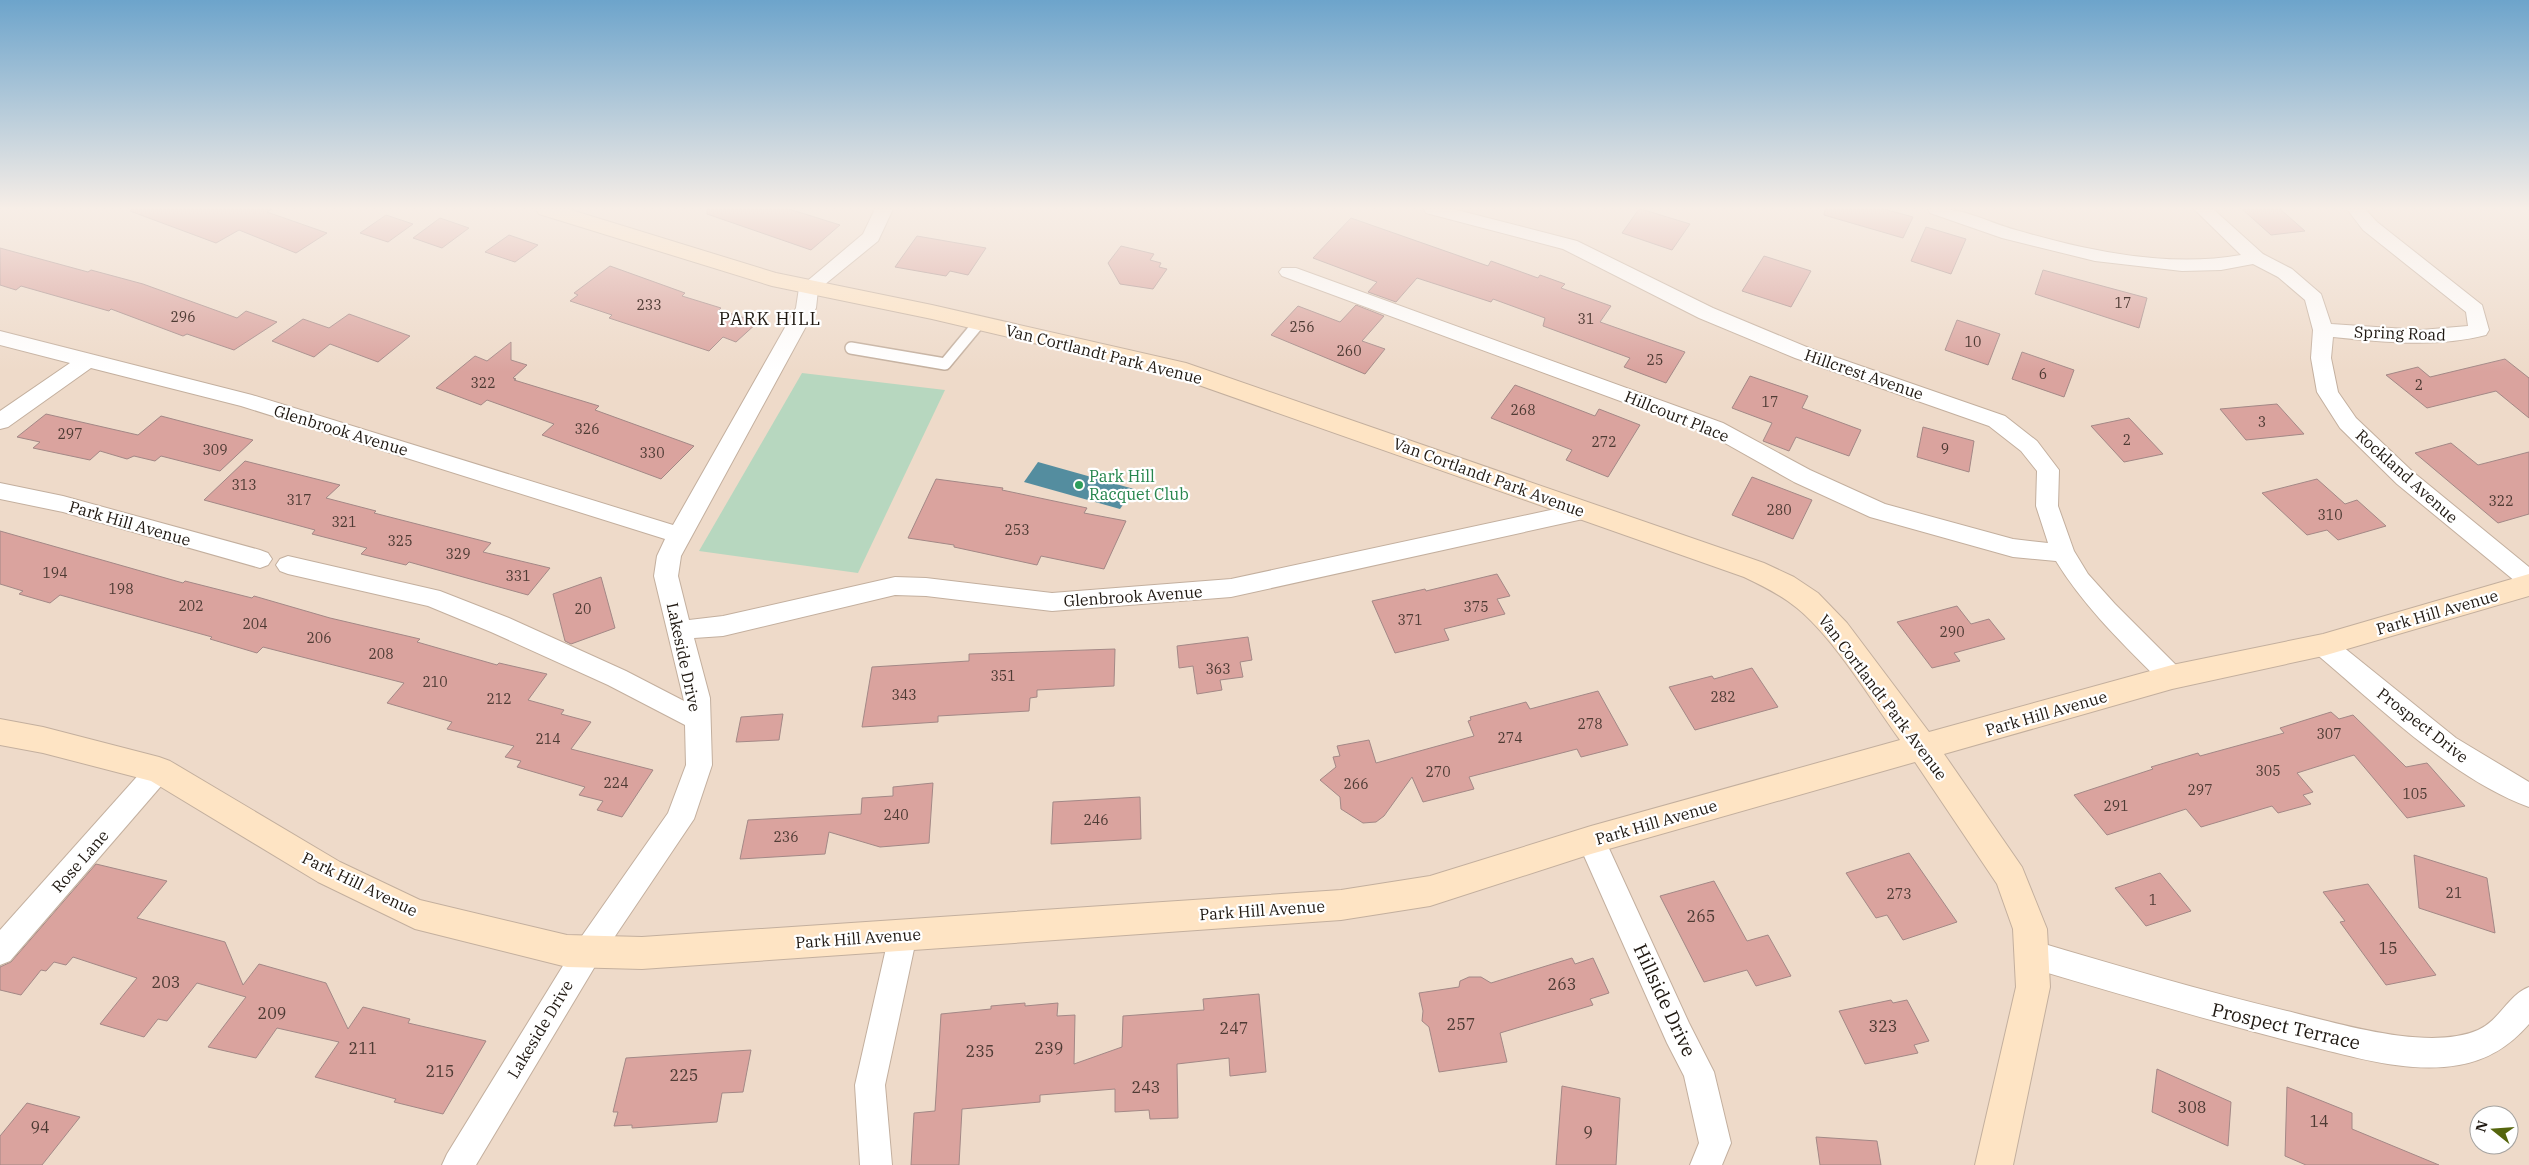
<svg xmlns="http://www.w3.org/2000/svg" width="2529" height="1165" viewBox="0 0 2529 1165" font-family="'IBM Plex Serif',serif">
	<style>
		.green { fill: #b7d7bf }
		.water { fill: #548d9f }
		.building { fill: #daa39e; stroke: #a38886 }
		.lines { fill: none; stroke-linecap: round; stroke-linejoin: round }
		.lane-casing { stroke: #c3af9e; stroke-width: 14 }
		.street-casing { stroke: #c3af9e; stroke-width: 2 }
		.secondary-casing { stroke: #c3af9e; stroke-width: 2 }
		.lane { stroke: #fff; stroke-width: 11 }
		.street { fill: #fff; fill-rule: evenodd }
		.secondary { fill: #fee4c4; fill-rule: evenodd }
		.leisure-dot { fill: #2e9e5b; stroke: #fff; stroke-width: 2 }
		.labels { text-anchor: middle; stroke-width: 4.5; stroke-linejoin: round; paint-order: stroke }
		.number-label { font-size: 14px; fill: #4e3b34 }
		.street-label { font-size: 16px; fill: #1f1811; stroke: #fff }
		.leisure-label { font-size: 16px; fill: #27864d; stroke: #fff; text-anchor: start }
		.near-number-label { font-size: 16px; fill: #4e3b34 }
		.neighbourhood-label { font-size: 18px; letter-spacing: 1px; fill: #1f1811; stroke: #fff }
		.near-street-label { font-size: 19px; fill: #1f1811; stroke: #fff }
	</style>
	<rect width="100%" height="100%" fill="#eedac9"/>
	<polygon class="green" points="802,373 945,390 858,573 699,551"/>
	<polygon class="water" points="1038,462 1134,489 1120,509 1024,482"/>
	<g class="building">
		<polygon points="131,209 272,209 267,212 327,233 296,253 239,230 216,243 130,211"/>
		<polygon points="707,209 789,209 840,225 811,250 707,214"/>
		<polygon points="1639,209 1641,209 1690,224 1672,250 1622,233"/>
		<polygon points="1825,209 1884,209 1913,217 1903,238 1824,215"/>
		<polygon points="2242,209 2280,209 2305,231 2271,235"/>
		<polygon points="386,215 413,224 388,242 360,233"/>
		<polygon points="440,218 469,228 442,248 413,238"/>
		<polygon points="1351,218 1488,266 1491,261 1538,278 1540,275 1565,284 1561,288 1611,306 1600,322 1685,352 1666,383 1624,367 1630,358 1543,326 1545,318 1493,299 1491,302 1417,278 1396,302 1368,292 1377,282 1313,258"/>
		<polygon points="1926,227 1966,239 1951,274 1911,261"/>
		<polygon points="509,235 538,245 515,262 485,252"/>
		<polygon points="917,236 986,248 968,275 950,271 946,276 895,267"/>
		<polygon points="1121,246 1154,254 1150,260 1161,263 1159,267 1167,269 1153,289 1120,284 1108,263"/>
		<polygon points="0,248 88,272 91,270 143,284 237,318 246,311 277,322 234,350 187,334 183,336 111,309 109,311 21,286 16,290 0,285"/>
		<polygon points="1764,256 1811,271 1791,307 1742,291"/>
		<polygon points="610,266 685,293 682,296 721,308 719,310 758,322 736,342 723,337 709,351 609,318 612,315 570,301 578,295 574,293"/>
		<polygon points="2043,270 2147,298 2139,328 2035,294"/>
		<polygon points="1356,305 1384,316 1362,341 1385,349 1365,374 1271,335 1298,306 1340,322"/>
		<polygon points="349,314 410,336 378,362 330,344 314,357 272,341 303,319 329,328"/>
		<polygon points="1957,320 2000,334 1988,365 1945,350"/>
		<polygon points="511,342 511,360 527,365 513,378 516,379 514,380 599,406 595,410 694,446 661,479 542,435 554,424 487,400 481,405 436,388 475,356 487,361"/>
		<polygon points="2022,352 2074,370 2064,397 2012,379"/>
		<polygon points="2505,359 2529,378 2529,418 2496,391 2427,408 2386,375 2418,367 2430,377"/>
		<polygon points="1750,376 1808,396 1802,408 1861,430 1849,456 1796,437 1789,451 1763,441 1772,423 1732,408"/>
		<polygon points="1515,385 1595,416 1599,409 1640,425 1608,477 1566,460 1572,450 1491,418"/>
		<polygon points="2277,404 2304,434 2246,440 2220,409"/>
		<polygon points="46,414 138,435 161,416 253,440 220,471 161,456 155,461 134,456 127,459 100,451 90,460 33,448 40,442 17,437"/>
		<polygon points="2129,418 2163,454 2124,462 2091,426"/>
		<polygon points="1923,427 1974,441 1969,472 1917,457"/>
		<polygon points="2451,443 2478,465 2529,452 2529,514 2498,523 2415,453"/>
		<polygon points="245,461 340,485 326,498 376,511 374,513 491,543 483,552 550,568 528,595 409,562 406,565 361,554 367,548 312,534 315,530 204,500"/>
		<polygon points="1752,477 1812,500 1793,539 1732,515"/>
		<polygon points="936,479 1003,488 1002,490 1087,508 1084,513 1126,521 1104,569 1041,556 1037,565 954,547 954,545 908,538"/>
		<polygon points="2317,479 2345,504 2357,500 2386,526 2338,540 2327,530 2307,535 2262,493"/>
		<polygon points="0,531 183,583 185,581 252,598 254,596 330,618 420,639 417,642 497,665 499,663 547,674 528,700 564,710 561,714 591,722 571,749 653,770 622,817 597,810 603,801 579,795 585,787 517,767 521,761 505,757 514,746 447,729 452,722 387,703 404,683 263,647 257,653 210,639 212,637 60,595 50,603 19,594 23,591 0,584"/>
		<polygon points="1497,574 1510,596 1497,599 1505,614 1444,629 1449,640 1395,653 1372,601 1425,589 1426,591"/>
		<polygon points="601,577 615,628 571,644 565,641 553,594"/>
		<polygon points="1957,606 1971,624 1989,619 2005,639 1954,653 1960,661 1932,668 1897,622"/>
		<polygon points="1248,637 1252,660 1240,662 1243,677 1220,680 1222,690 1197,694 1193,666 1179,668 1177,646"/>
		<polygon points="1115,649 1114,686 1037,690 1037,697 1030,698 1029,711 938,716 938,722 862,727 872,667 969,661 969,654"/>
		<polygon points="1752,668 1778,707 1695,730 1669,687 1712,676 1714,679"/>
		<polygon points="1598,691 1628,745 1581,757 1577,749 1469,777 1474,789 1423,802 1412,777 1384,816 1376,822 1363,823 1341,809 1340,797 1320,780 1336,767 1333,757 1340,756 1337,746 1369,740 1376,763 1474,736 1468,721 1471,720 1470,717 1526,702 1530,709"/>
		<polygon points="2331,712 2339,719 2353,715 2406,767 2427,763 2465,806 2407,818 2354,755 2297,773 2313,792 2303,795 2311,804 2278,813 2272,806 2201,827 2186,809 2107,835 2074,795 2153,769 2151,767 2198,753 2200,756 2284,733 2280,728"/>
		<polygon points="783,714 779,740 736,742 741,717"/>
		<polygon points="933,783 929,843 880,847 829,832 825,854 740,859 748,820 861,814 862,798 893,796 893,787"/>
		<polygon points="1140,797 1141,839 1051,844 1053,802"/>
		<polygon points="1909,853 1957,922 1903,940 1887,915 1876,918 1846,873"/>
		<polygon points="2414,855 2487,878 2495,933 2419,908"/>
		<polygon points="96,864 167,881 137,918 225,942 243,985 259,964 326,983 348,1029 363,1007 410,1019 408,1023 486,1041 443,1114 394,1102 396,1099 315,1077 339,1042 277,1028 256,1058 208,1047 246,997 197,983 167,1021 158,1019 144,1037 100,1024 137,978 73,957 66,965 54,962 46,971 41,970 21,995 0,990 0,967 11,962"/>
		<polygon points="2160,873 2191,911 2146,926 2115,888"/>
		<polygon points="1714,881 1747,941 1768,935 1791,976 1756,986 1747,970 1704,982 1660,896"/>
		<polygon points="2368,884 2436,975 2386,985 2340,922 2345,921 2323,892"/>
		<polygon points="1572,958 1575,964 1593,958 1609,993 1590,999 1593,1005 1500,1033 1507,1062 1439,1072 1429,1027 1422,1021 1423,1011 1419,993 1459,987 1460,981 1469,977 1481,977 1491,983"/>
		<polygon points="1259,994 1266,1072 1230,1076 1229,1058 1177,1064 1178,1118 1150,1119 1149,1110 1115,1112 1115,1089 1040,1095 1040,1102 962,1109 959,1165 911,1165 914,1113 935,1111 941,1014 991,1009 991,1006 1025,1003 1025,1006 1058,1003 1057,1016 1075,1015 1074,1064 1122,1047 1123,1016 1204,1010 1203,999"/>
		<polygon points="1891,1000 1893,1003 1907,1000 1929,1041 1914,1045 1918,1053 1865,1064 1839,1011"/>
		<polygon points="751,1050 743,1092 722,1093 717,1122 632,1128 632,1125 614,1126 618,1112 613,1112 626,1058"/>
		<polygon points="2157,1069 2231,1102 2228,1146 2152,1112"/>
		<polygon points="1562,1086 1620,1098 1616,1165 1556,1165"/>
		<polygon points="2287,1087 2352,1113 2352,1129 2439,1165 2306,1165 2285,1156"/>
		<polygon points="27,1103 80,1117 42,1165 0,1165 0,1136"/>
		<polygon points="1816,1137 1877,1141 1881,1165 1820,1165"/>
	</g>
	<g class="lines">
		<g class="lane-casing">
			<polyline id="lane" points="851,348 945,364 979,323"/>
		</g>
		<g class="street-casing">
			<g id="street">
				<polygon points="875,209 893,209 878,241 818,290 816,308 681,556 678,576 689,620 723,616 895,577 926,578 1052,593 1231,579 1583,503 1591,505 1594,511 1591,517 1583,519 1231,597 1052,611 926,596 895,595 723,636 694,638 710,698 712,765 694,819 597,963 476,1165 442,1165 447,1154 577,943 668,813 686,765 685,725 608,685 491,632 428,606 288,574 280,571 276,565 280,559 288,556 440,591 509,618 626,671 684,701 654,576 657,556 665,539 241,406 91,368 8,427 0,429 0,411 70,363 0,345 0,331 252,395 673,525 796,308 799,288 863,234"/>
				<path d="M1424,209H1453L1577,241L1713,308L1809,348L2005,416L2037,441L2059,470L2058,506L2074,551L2088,574L2115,604L2181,670L2185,677L2181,684L2172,687L2163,684C2124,645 2085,608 2056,561L2013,557L1870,517L1794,482L1707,433L1282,276L1279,272L1282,268H1296L1723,423L1810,470L1885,504L2013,539L2048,543L2036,506L2037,471L2021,451L1989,426L1795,358L1699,318L1563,249L1426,213Z"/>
				<path d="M1928,209C1958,205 1987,222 2016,230C2087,251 2167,268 2241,255L2194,209H2213L2263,254L2292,269L2321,294L2331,324L2421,330L2468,326L2466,312L2363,230L2347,209H2365L2377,222L2482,305L2489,330L2486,335C2436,348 2384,342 2333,337L2331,358L2338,392L2356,418L2413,472L2529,567V589L2521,586L2397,484L2340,428L2317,392L2311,358L2313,330L2305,300L2278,277L2253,264L2221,270L2182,271L2095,261L2002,238L1930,213Z"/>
				<polygon points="0,483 63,496 260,550 268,553 272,559 268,565 260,568 63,512 0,499"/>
				<path d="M2323,635L2332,638L2456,738L2529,782V807C2452,779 2376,704 2314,652L2311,645L2314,638Z"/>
				<polygon points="159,759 168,762 172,770 168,778 10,961 0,965 0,930 150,762"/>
				<polygon points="1591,828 1601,831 1689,1023 1714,1072 1731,1143 1722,1165 1690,1165 1699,1143 1684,1076 1667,1043 1577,840 1581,831"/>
				<polygon points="903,922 913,926 917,935 885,1085 892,1165 860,1165 855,1085 889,935 893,926"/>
				<path d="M2031,940C2118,966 2206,992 2295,1013C2344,1025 2430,1051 2478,1030C2499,1021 2508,995 2529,987V1024C2510,1046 2488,1060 2459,1065C2408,1074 2354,1057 2305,1045C2213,1022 2122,995 2031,968L2021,964L2016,954L2021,944Z"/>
			</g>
		</g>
		<g class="secondary-casing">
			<path id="secondary" d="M536,209H568L776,273L932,305L1186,363L1764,563L1794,577L1818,593L1847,623L1929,732L2172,665L2323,634L2529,574V596L2323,656L2172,689L1944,754L2022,867L2047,929L2050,987L2013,1165H1975L2016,987L2013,929L1997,884L1915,762L1591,854L1430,906L1341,920L642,969L567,967L415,929L318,882L151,781L43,753L0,745V719L43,727L159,757L170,761L340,862L420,900L567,935L642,937L1341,890L1430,876L1591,826L1900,740C1871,700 1834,638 1797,608C1781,595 1763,586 1744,577L1173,376L932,319L772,286L539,214Z"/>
		</g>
		<use href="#lane" class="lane"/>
		<use href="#street" class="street"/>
		<use href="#secondary" class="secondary"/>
	</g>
	<linearGradient id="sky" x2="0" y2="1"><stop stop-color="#6da4cb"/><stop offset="0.56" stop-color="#f7eee7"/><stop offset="1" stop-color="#f7eee7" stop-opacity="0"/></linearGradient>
	<rect width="2529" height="372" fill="url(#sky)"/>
	<circle class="leisure-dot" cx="1079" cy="485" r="5"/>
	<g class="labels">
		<g class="number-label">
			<text x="2123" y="308">17</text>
			<text x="649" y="310">233</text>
			<text x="183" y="322">296</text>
			<text x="1586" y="324">31</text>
			<text x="1302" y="332">256</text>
			<text x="1973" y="347">10</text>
			<text x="1349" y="356">260</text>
			<text x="1655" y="365">25</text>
			<text x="2043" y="379">6</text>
			<text x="483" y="388">322</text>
			<text x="2419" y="390">2</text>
			<text x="1770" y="407">17</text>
			<text x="1523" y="415">268</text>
			<text x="2262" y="427">3</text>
			<text x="587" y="434">326</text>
			<text x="70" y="439">297</text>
			<text x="2127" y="445">2</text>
			<text x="1604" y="447">272</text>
			<text x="1945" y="454">9</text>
			<text x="215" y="455">309</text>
			<text x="652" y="458">330</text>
			<text x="244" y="490">313</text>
			<text x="299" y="505">317</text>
			<text x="2501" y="506">322</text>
			<text x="1779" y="515">280</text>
			<text x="2330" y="520">310</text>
			<text x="344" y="527">321</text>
			<text x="1017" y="535">253</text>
			<text x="400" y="546">325</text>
			<text x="458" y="559">329</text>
			<text x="55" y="578">194</text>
			<text x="518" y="581">331</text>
			<text x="121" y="594">198</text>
			<text x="191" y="611">202</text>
			<text x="1476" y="612">375</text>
			<text x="583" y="614">20</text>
			<text x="1410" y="625">371</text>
			<text x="255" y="629">204</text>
			<text x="1952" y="637">290</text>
			<text x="319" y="643">206</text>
			<text x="381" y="659">208</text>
			<text x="1218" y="674">363</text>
			<text x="1003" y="681">351</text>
			<text x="435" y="687">210</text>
			<text x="904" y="700">343</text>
			<text x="1723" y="702">282</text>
			<text x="499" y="704">212</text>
			<text x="1590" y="729">278</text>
			<text x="2329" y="739">307</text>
			<text x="1510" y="743">274</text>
			<text x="548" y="744">214</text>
			<text x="2268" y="776">305</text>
			<text x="1438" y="777">270</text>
			<text x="616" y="788">224</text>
			<text x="1356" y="789">266</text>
			<text x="2200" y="795">297</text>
			<text x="2415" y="799">105</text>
			<text x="2116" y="811">291</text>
			<text x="896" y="820">240</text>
			<text x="1096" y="825">246</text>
			<text x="786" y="842">236</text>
			<text x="2454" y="898">21</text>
			<text x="1899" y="899">273</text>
			<text x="2153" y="905">1</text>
		</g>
		<g class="street-label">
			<text transform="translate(2400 333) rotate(2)" y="6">Spring Road</text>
			<text transform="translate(1104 354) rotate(14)" y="6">Van Cortlandt Park Avenue</text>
			<text transform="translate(1864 374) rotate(19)" y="6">Hillcrest Avenue</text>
			<text transform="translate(1677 416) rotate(22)" y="6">Hillcourt Place</text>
			<text transform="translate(341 430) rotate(17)" y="6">Glenbrook Avenue</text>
			<text transform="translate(2407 476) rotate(42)" y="6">Rockland Avenue</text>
			<text transform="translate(1489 477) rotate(20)" y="6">Van Cortlandt Park Avenue</text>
			<text transform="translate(130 523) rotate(16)" y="6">Park Hill Avenue</text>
			<text transform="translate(1133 596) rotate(-4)" y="6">Glenbrook Avenue</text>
			<text transform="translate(2437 612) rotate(-16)" y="6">Park Hill Avenue</text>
			<text transform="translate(684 657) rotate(78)" y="6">Lakeside Drive</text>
			<text transform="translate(1883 697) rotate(53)" y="6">Van Cortlandt Park Avenue</text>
			<text transform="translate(2046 713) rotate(-16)" y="6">Park Hill Avenue</text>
			<text transform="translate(2423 725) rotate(38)" y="6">Prospect Drive</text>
			<text transform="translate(1656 822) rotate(-16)" y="6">Park Hill Avenue</text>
			<text transform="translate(80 861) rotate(-49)" y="6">Rose Lane</text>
			<text transform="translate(360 884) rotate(26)" y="6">Park Hill Avenue</text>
			<text transform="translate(1262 910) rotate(-4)" y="6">Park Hill Avenue</text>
			<text transform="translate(858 938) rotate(-4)" y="6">Park Hill Avenue</text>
			<text transform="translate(540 1029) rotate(-59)" y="6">Lakeside Drive</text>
		</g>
		<g class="leisure-label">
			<text x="1089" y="482">Park Hill<tspan x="1089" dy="18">Racquet Club</tspan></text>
		</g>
		<g class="near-number-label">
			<text x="1701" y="922">265</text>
			<text x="2388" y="954">15</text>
			<text x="166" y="988">203</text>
			<text x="1562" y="990">263</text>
			<text x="272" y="1019">209</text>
			<text x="1461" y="1030">257</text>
			<text x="1883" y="1032">323</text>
			<text x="1234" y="1034">247</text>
			<text x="363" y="1054">211</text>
			<text x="1049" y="1054">239</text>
			<text x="980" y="1057">235</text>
			<text x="440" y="1077">215</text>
			<text x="684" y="1081">225</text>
			<text x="1146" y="1093">243</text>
			<text x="2192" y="1113">308</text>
			<text x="2319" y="1127">14</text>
			<text x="40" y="1133">94</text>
			<text x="1588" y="1138">9</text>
		</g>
		<g class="neighbourhood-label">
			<text x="770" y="325">PARK HILL</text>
		</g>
		<g class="near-street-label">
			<text transform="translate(1665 1000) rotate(65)" y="7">Hillside Drive</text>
			<text transform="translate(2286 1026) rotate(13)" y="7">Prospect Terrace</text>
		</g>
	</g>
	<g transform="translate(2494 1130) rotate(287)"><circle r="24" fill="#ffffff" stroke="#a5a3a0"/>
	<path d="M0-4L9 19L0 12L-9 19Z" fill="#55650d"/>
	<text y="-8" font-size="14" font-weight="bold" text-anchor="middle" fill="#1f1811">N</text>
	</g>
</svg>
